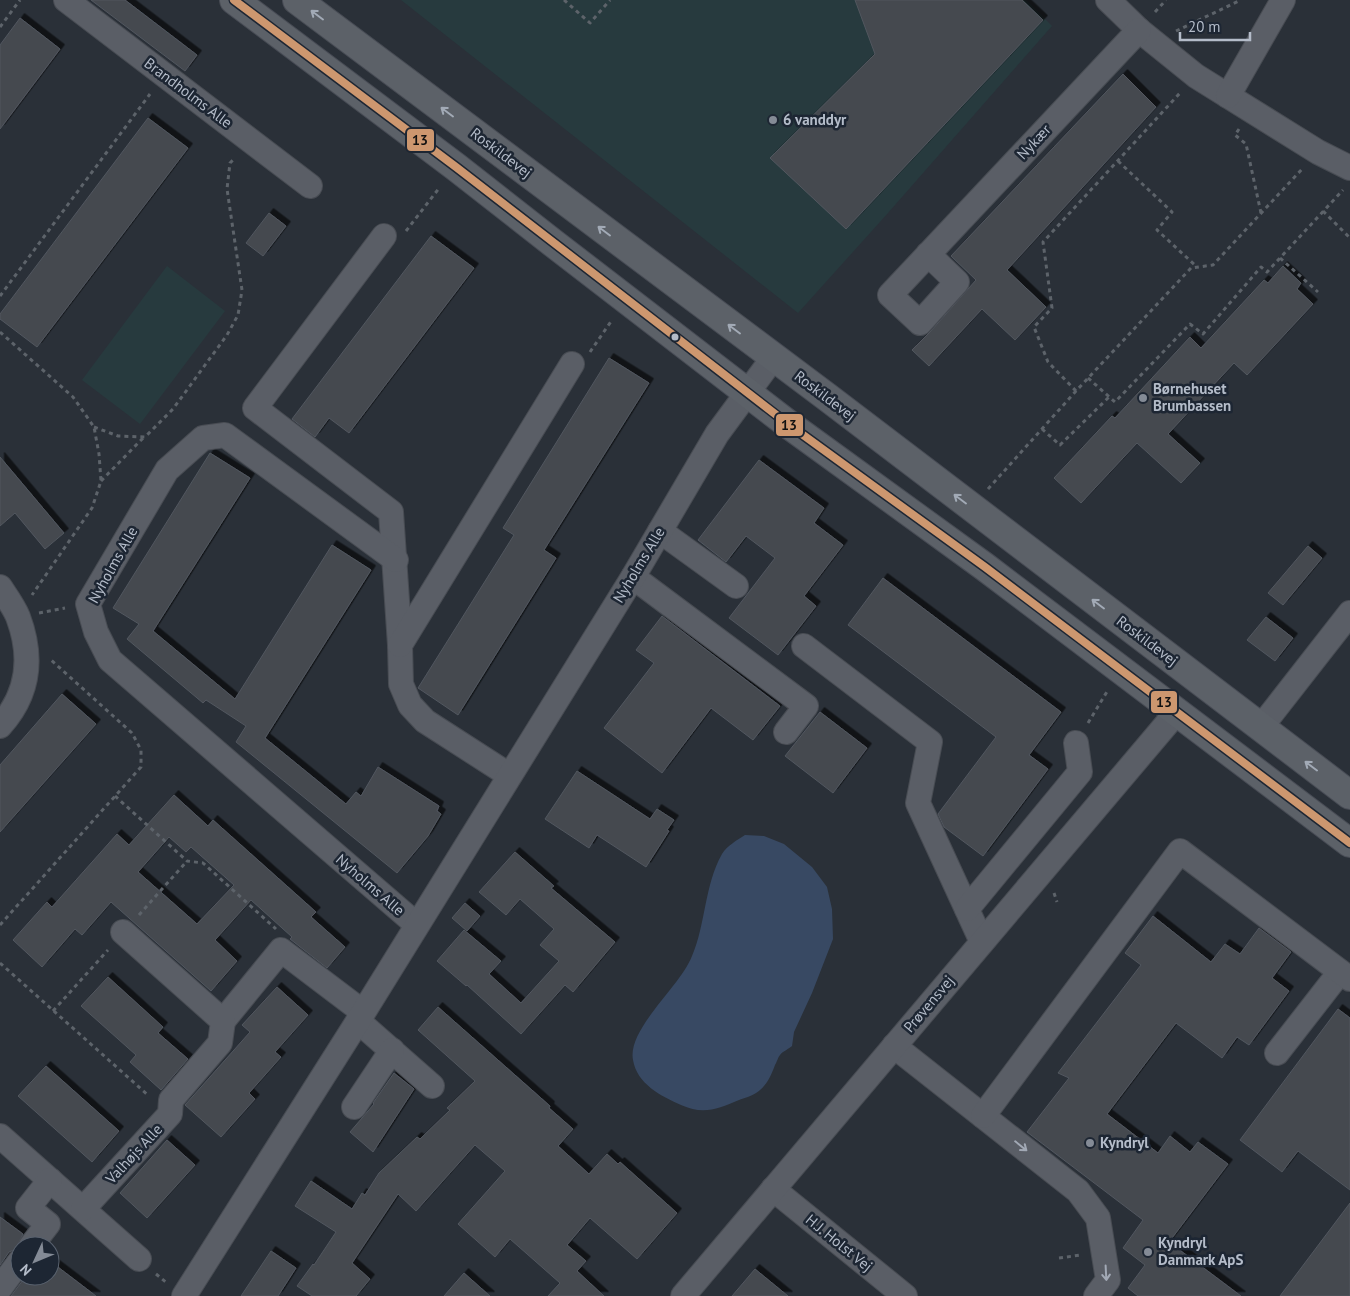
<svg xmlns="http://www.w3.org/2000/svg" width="1350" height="1296" viewBox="0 0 1350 1296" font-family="'PT Sans',sans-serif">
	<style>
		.green { fill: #273a3e }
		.water { fill: #384963 }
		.building { fill: #444950; stroke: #52575f; fill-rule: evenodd; filter: url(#shadow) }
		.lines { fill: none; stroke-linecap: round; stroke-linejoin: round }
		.minor-casing { stroke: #484c53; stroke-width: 26 }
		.major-casing { stroke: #484c55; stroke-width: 30 }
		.path { stroke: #5d636a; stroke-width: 3; stroke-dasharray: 4 4; stroke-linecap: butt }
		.minor { stroke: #5a5e66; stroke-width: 24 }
		.major { stroke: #5c6168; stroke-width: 28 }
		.bus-1-casing { stroke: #1d2633; stroke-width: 11 }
		.bus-1 { stroke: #cd976f; stroke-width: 8 }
		.oneway { stroke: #a2aab6 }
		.oneway2 { stroke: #a2a9b5 }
		.poi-dot { fill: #848b96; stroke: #1d2633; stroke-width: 2 }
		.bus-dot { fill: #b4bcc9; stroke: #1d2633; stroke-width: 2 }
		.labels { text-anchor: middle; stroke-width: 5; stroke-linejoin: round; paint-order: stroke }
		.street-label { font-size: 15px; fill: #b4bcc9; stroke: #1d2633 }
		.poi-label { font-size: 15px; font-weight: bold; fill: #b4bcc9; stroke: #1d2633; text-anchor: start }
		.line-badge { stroke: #1d2633; stroke-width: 2 }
		.pale-badge-label { font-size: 14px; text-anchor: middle; font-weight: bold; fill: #111 }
	</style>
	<defs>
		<filter id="shadow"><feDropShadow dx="4.5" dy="-4.5" stdDeviation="0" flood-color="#0009"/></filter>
	</defs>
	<rect width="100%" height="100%" fill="#2a3038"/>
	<g class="green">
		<polygon points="401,0 1026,0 1052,26 888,213 798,313"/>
		<polygon points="167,266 225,311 140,424 82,380"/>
	</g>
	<path class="water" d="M745,835L764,836L784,844L812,867L827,887L832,909L833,939L812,993L794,1032L792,1046C789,1049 783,1051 780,1055C778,1057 777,1062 775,1065C771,1076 766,1087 756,1093C752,1096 744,1098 739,1100C718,1109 703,1115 681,1105C661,1096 637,1084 633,1060C627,1029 680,987 692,956C706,924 704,886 722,854C727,846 737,840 745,835Z"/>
	<g class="building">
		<polygon points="91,0 125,0 197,55 185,71"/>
		<polygon points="855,0 1022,0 1043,20 846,229 770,158 875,54"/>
		<polygon points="20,18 60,49 0,129 0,45"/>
		<polygon points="1123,74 1156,107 1007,270 1046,307 1015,340 982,309 929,366 912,350 930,332 976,280 951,256"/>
		<polygon points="148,118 188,148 37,347 0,319 0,314"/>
		<polygon points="269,213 286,226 263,256 246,243"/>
		<polygon points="431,236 474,268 349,433 329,418 315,437 292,419"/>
		<polygon points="1283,266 1301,283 1297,289 1313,304 1247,375 1234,363 1168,434 1200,463 1181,483 1137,443 1081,503 1054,478 1112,416 1115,418 1190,337 1201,348 1264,280 1268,283"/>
		<polygon points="609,358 649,383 544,550 556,558 458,715 418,688 514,535 503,528"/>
		<polygon points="210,453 250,478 153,631 235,699 332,545 371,570 265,738 346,804 356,792 361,796 378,767 439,806 437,811 441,814 428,836 397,873 236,742 246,726 206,700 203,703 127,639 139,624 113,608"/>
		<polygon points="0,457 64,533 45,549 15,513 0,526"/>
		<polygon points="759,460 824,508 814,523 843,545 804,596 816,606 778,655 729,618 775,558 746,536 726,562 698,540"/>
		<polygon points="1308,546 1322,558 1283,605 1268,593"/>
		<polygon points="883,578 1061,712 1029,755 1048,769 983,856 944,827 938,814 996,737 848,625"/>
		<polygon points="662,616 780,706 753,740 711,708 662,773 604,728 654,663 636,650"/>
		<polygon points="1266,617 1293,638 1275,661 1247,640"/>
		<polygon points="62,694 96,724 0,832 0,765"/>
		<polygon points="820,712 867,748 833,793 785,756"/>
		<polygon points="577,771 650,819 657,809 674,820 667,830 669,831 646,867 597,835 589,848 545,819"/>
		<path d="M174,795L208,826L213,820L316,912L311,917L345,947L327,968L290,939L292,937L251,900L215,940L237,961L211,991L111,902L82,935L75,929L42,967L13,940L47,902L52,907L117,834L129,845ZM169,837L186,852L191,847L234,885L197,924L138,872Z"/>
		<polygon points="515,852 554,886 551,888 615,942 573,992 565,985 521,1034 467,985 466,986 437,961 464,930 501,961 489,974 521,1003 559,961 540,945 554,929 520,899 506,915 479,892"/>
		<polygon points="465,903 480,916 467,931 452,918"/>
		<polygon points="1153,916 1211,962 1225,944 1240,954 1259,928 1291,952 1272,978 1289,991 1249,1045 1237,1037 1222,1058 1176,1023 1107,1114 1158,1153 1170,1136 1190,1152 1198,1142 1228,1164 1169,1242 1241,1296 1138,1296 1128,1288 1145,1265 1123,1248 1143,1220 1027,1132 1069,1078 1058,1073 1141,965 1125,953"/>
		<polygon points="108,977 163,1027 158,1033 188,1059 161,1090 130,1062 136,1055 81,1006"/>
		<polygon points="277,987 308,1015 275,1052 281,1057 249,1093 255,1099 221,1137 185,1105 250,1032 242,1025"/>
		<polygon points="438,1007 550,1106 549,1108 573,1129 558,1146 589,1174 607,1154 618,1164 620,1162 677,1213 637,1259 590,1218 567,1245 586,1261 577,1271 604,1296 548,1296 560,1283 510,1239 495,1257 458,1224 505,1171 475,1145 416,1211 398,1194 352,1263 370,1279 356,1296 312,1296 297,1286 313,1264 314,1265 336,1232 295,1206 311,1181 352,1209 362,1193 365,1195 379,1173 417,1137 420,1139 450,1110 447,1108 475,1081 418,1030"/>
		<polygon points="1338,1009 1350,1018 1350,1190 1298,1151 1282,1172 1240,1140"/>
		<polygon points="46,1066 119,1131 92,1162 18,1096"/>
		<polygon points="394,1073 414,1089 373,1152 350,1132 374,1104 373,1103"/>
		<polygon points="167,1140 195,1165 147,1218 120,1193"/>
		<polygon points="1350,1203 1350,1296 1280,1296"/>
		<polygon points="0,1217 23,1234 18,1244 18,1248 9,1252 0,1265"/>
		<polygon points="271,1251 296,1268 278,1296 241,1296"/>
		<polygon points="50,1261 96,1296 11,1296 26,1276 50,1276"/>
		<polygon points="755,1269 788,1296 732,1296"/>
		<polygon points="464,1273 490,1296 444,1296"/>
	</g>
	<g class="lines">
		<g class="minor-casing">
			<g id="minor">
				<polyline points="66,0 310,186"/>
				<polyline points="1108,0 1139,30 1196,76 1318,152 1350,168"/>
				<polyline points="1228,96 1283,0"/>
				<polyline points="384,236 255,408 391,512 400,645 401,684 410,705 425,721 509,775"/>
				<polyline points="928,254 957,282 920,323 890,295 1139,30"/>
				<polyline points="660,531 736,586"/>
				<polyline points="396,560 225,435 203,438 167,470 88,604 96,632 110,660 417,925"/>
				<polyline points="633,577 806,706 786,732"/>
				<path d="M0,587C6,596 14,607 18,617C33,657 29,694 0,726"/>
				<polyline points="400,645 572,364"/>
				<polyline points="804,646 930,742 918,803 982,942"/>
				<polyline points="1261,727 1350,613"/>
				<polyline points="967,909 1080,772 1076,743"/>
				<polyline points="223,1021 281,950 363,1012"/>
				<polyline points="358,1021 432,1086"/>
				<polyline points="894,1046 1078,1191 1098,1218 1108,1280 1096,1296"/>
				<polyline points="1277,1053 1340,972"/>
				<polyline points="354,1107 392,1050"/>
				<polyline points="983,1116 1180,851 1350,979"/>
				<polyline points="0,1136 139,1259"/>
				<polyline points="773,1189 905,1296"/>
				<polyline points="83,1209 170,1114 171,1100 220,1043 223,1021 123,932"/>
				<polyline points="31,1246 48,1224 28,1208 50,1180"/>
				<polyline points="0,1288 20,1261"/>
				<polyline points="184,1296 358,1021 633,577 717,434 773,358"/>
				<polyline points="683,1296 1176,713"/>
			</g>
		</g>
		<g class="major-casing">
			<g id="major">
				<polyline points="234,0 456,167 553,243 788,424 985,567 1350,843"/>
				<polyline points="297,0 827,397 1350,795"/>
			</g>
		</g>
		<g class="path">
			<polyline points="564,0 590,23 610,0"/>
			<polyline points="1155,12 1166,0"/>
			<polyline points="0,27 20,0"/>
			<polyline points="1176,31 1241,0"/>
			<polyline points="1239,129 1235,135 1246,144 1261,213"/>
			<polyline points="1118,161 1172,212 1157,230 1197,267"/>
			<polyline points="1323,211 1350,238"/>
			<polyline points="406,231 440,187"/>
			<polyline points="1280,258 1318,292"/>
			<polyline points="0,296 150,94"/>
			<polyline points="0,332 73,397 94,427 99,454 101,481 92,508 32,595"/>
			<polyline points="590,352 612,320"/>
			<polyline points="1088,378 1115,402 1190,324 1203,334 1261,267 1267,272 1343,190"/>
			<polyline points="1076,391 1048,362 1034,327 1052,308 1043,242 1180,93"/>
			<polyline points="94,427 118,436 145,437 173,409 227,335 238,315 242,290 227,189 230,163 235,158"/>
			<polyline points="1042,429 1060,445 1109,397"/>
			<polyline points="101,481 144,437"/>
			<polyline points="988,489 1076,391 1191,268 1213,265 1303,168"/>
			<polyline points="39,613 65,608"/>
			<polyline points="1088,723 1108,690"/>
			<polyline points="115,796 187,861 203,863 276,929"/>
			<polyline points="1054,893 1057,902"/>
			<polyline points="139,915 187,861"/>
			<polyline points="0,925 141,767 141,750 132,733 51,660"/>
			<polyline points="0,963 149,1096"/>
			<polyline points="53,1011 108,950"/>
			<polyline points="1059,1258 1081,1255"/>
			<polyline points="156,1274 167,1283"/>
		</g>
		<use href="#minor" class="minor"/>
		<use href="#major" class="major"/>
		<g class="bus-1-casing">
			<polyline id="bus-1" points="234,0 456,167 788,424 985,567 1350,843"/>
		</g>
		<use href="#bus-1" class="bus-1"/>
	</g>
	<defs><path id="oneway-shaft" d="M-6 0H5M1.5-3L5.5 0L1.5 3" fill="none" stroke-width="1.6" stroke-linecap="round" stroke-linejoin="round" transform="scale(1.25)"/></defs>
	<g class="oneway">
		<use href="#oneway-shaft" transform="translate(317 15) rotate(-143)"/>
		<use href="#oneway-shaft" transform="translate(447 112) rotate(-143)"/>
		<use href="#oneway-shaft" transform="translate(604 231) rotate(-143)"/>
		<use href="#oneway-shaft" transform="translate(734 329) rotate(-143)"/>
		<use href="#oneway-shaft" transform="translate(960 499) rotate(-143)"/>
		<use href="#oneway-shaft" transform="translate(1098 604) rotate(-143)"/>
		<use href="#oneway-shaft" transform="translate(1311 766) rotate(-143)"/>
	</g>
	<g class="oneway2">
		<use href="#oneway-shaft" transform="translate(1021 1146) rotate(39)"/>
		<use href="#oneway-shaft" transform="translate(1106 1273) rotate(87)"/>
	</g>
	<g class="poi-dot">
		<circle cx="773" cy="120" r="5"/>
		<circle cx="1143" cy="398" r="5"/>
		<circle cx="1090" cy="1143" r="5"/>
		<circle cx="1148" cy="1252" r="5"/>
	</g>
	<circle class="bus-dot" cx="675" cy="337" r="4.5"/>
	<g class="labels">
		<g class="street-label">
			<text transform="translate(188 93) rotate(37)" y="5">Brandholms Alle</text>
			<text transform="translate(1034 142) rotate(-47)" y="5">Nykær</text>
			<text transform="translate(501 153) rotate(37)" y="5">Roskildevej</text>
			<text transform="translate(825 396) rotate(37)" y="5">Roskildevej</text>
			<text transform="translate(113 565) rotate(-61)" y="5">Nyholms Alle</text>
			<text transform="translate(639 565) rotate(-59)" y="5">Nyholms Alle</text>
			<text transform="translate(1147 641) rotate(37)" y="5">Roskildevej</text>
			<text transform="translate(370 885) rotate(41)" y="5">Nyholms Alle</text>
			<text transform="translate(929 1004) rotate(-50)" y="5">Prøvensvej</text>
			<text transform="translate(134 1154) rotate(-47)" y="5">Valhøjs Alle</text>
			<text transform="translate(839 1243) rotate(39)" y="5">H.J. Holst Vej</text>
		</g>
		<g class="poi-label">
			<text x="783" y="125">6 vanddyr</text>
			<text x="1153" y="394">Børnehuset<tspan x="1153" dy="17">Brumbassen</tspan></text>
			<text x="1100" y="1148">Kyndryl</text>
			<text x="1158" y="1248">Kyndryl<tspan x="1158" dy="17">Danmark ApS</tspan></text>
		</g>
	</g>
	<g class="line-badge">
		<rect x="406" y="128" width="29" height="24" rx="5" fill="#cd976f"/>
		<rect x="775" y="413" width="29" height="24" rx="5" fill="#cd976f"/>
		<rect x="1150" y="690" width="28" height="24" rx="5" fill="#cd976f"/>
	</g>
	<g class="pale-badge-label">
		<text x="420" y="145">13</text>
		<text x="789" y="430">13</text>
		<text x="1164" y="707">13</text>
	</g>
	<g transform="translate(35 1261) rotate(226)"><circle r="24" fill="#1d2633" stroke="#59626f"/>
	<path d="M0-4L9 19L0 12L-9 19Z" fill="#848b96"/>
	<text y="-8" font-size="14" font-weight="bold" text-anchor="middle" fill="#b4bcc9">N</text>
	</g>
	<path d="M1180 32v8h70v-8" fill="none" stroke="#b4bcc9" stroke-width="2.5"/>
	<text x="1188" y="32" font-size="15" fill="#b4bcc9" stroke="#1d2633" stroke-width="4" paint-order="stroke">20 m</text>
</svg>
